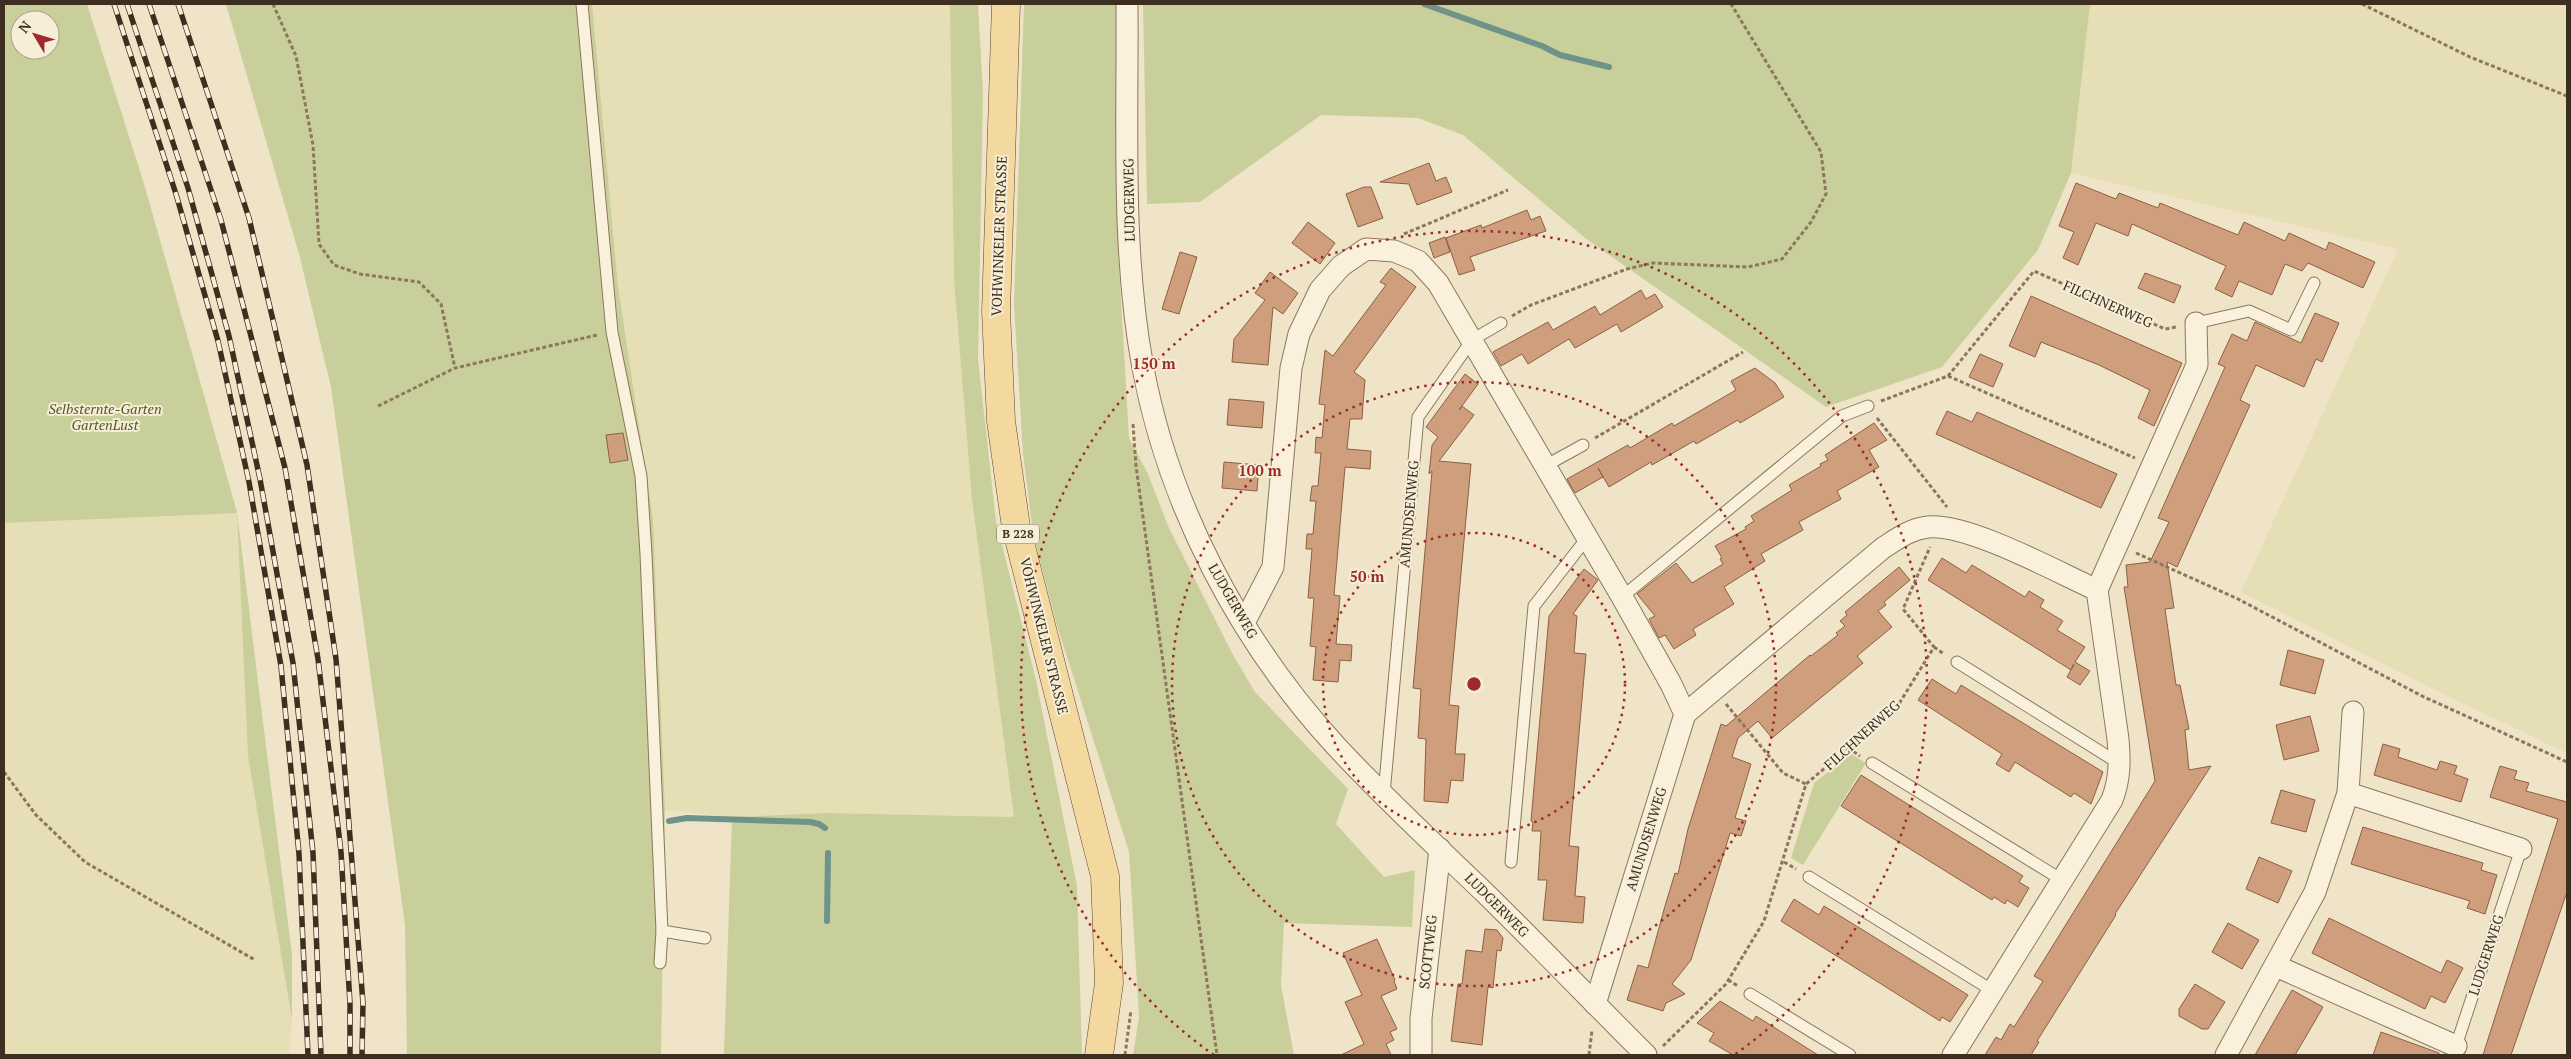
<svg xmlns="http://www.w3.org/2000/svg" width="2571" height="1059" viewBox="0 0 2571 1059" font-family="'PT Serif',serif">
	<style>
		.farmland { fill: #e6deb5 }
		.green { fill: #c9cf9b; fill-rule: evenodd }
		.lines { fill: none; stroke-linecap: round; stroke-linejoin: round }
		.stream { stroke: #6f938a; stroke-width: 6 }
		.building { fill: #cf9f7d; stroke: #8d5f41 }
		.lane-casing { stroke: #8d765c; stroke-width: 13 }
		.street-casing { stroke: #8d765c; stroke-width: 23 }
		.primary-casing { stroke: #5b4430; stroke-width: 29 }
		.path { stroke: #8d765c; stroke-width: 3; stroke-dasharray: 4 2.5; stroke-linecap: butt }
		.lane { stroke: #faf1dc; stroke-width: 11 }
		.street { stroke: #faf1dc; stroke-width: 21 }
		.primary { stroke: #f3d9a0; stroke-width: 28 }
		.rail-casing { stroke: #3d2e20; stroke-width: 5.5 }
		.rail { stroke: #f7eed8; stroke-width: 4; stroke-dasharray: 11; stroke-linecap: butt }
		.ring { fill: none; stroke: #9e2a2b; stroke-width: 2.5; stroke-dasharray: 2.5 5 }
		.labels { text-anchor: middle; stroke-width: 4; stroke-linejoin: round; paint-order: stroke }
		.shield { fill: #f7eed8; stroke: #756857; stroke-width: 1 }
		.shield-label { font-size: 12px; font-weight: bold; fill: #3d2e20 }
		.street-label { font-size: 14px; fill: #3d2e20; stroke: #f7eed8 }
		.park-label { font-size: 14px; font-style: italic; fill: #4d5a26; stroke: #f7eed8 }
		.centre { fill: #9e2a2b; stroke: #f7eed8; stroke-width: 2.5 }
		.ring-label { font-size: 15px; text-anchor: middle; font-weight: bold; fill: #9e2a2b; stroke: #f7eed8; stroke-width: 4; stroke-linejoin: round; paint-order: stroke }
	</style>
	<rect width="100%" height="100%" fill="#f0e4c8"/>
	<g class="farmland">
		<polygon points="592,4 950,4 954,280 972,500 1014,817 826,813 732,817 665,810 653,519 618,286"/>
		<polygon points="2090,4 2567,4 2567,753 2443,694 2241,592 2398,249 2071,173"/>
		<polygon points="237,512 248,756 292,1020 289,1055 4,1055 4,523"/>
	</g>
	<g class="green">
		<path d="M4,4H87L145,187L237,512L292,955V1020L248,756L237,513L4,523ZM20,20H50V50H20Z"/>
		<polygon points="226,4 592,4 618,286 653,519 665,810 661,1055 407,1055 405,925 331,387 299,254"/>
		<polygon points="950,4 978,4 983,93 978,359 996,521 1036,680 1077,886 1082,1055 724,1055 732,817 826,813 1014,817 972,500 954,280"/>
		<polygon points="1024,4 1116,4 1118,248 1129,438 1148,474 1169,528 1232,653 1255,692 1348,789 1336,824 1384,877 1415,870 1412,927 1284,923 1281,985 1294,1055 1133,1055 1139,1017 1129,852 1056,622 1033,533 1023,453 1014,305"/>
		<polygon points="1143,4 2090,4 2071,173 2038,250 1942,367 1826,407 1585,238 1463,135 1418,118 1321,115 1200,202 1147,204"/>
		<polygon points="1851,754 1866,763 1803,865 1791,858 1814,783"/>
	</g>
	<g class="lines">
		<g class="stream">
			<polyline points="1424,4 1542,46 1560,55 1609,67"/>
			<polyline points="669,821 687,818 810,822 819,824 825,828"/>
			<polyline points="827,921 828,853"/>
		</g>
	</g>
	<g class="building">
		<polygon points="1429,163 1436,181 1446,177 1452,192 1417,205 1409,184 1380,182"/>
		<polygon points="2076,183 2116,199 2119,193 2158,208 2160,203 2238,235 2244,222 2285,241 2289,233 2326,250 2329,242 2375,262 2363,288 2308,263 2302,271 2285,264 2272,295 2239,281 2232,297 2215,289 2226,266 2132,224 2128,236 2096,223 2078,265 2063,258 2074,232 2059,226"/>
		<polygon points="1364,187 1371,187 1383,218 1358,227 1346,194"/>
		<polygon points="1527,210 1531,220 1540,216 1546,231 1470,257 1475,270 1459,275 1446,238 1481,225 1482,228"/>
		<polygon points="1308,222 1335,243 1320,264 1292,243"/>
		<polygon points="1445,237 1450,252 1434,258 1429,243"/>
		<polygon points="1180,252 1197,257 1179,314 1162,309"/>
		<polygon points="1391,268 1416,287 1354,372 1365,380 1363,404 1362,419 1350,419 1347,449 1371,451 1370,469 1345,467 1334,595 1340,596 1336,644 1352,645 1351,661 1340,660 1338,682 1313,680 1316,647 1310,646 1314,598 1308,598 1312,549 1306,549 1307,534 1313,534 1316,501 1310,501 1312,486 1318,486 1321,453 1315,453 1316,437 1322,438 1325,405 1319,404 1325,350 1333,356 1386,285 1380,282"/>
		<polygon points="1270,272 1298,293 1283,314 1273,307 1268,365 1232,362 1234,339 1265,300 1255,293"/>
		<polygon points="2145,273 2181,286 2174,303 2138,288"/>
		<polygon points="1641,290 1646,299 1655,294 1663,307 1621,332 1617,324 1575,348 1569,339 1528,364 1522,354 1501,366 1493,352 1548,322 1553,330 1595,306 1600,315"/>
		<polygon points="2031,296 2182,363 2154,426 2138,418 2150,390 2099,365 2041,342 2035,357 2009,346"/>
		<polygon points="2315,313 2339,323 2322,362 2316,359 2304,387 2256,365 2240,400 2250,405 2194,529 2177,567 2167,562 2174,608 2165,609 2176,685 2180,685 2189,729 2185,730 2189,770 2211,766 2115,914 2116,915 2037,1041 2039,1042 2031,1055 1985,1055 1996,1037 2001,1040 2010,1024 2014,1027 2043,981 2034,976 2155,781 2124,587 2128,587 2126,565 2150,562 2157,547 2169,522 2158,518 2225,367 2218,364 2232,334 2247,341 2255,322 2301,343"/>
		<polygon points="1980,354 2003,364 1993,387 1969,377"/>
		<polygon points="1755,368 1775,383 1784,397 1740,423 1738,420 1696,444 1694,441 1652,465 1651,462 1609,487 1598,468 1603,477 1575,493 1567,479 1628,445 1630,448 1672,423 1674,426 1736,390 1731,381"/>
		<polygon points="1465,374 1478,384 1459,410 1462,406 1474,415 1439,461 1471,464 1449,705 1459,706 1455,754 1465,754 1463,781 1451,780 1448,803 1424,801 1426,739 1418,738 1421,689 1413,688 1432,471 1429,474 1432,445 1438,437 1426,427"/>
		<polygon points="1229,399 1264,402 1262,428 1227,425"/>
		<polygon points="1947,411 1972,422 1977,412 2117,474 2101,508 1936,434"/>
		<polygon points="1874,423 1887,440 1869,450 1879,467 1837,491 1841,499 1799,522 1803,530 1761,554 1765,561 1724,587 1734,604 1693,629 1696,635 1674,649 1665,635 1659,638 1649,619 1655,616 1637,594 1676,563 1692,583 1723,564 1720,559 1722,558 1715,546 1746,529 1745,527 1754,521 1751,516 1792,490 1789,485 1821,466 1820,464 1828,460 1825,455"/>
		<polygon points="623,433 628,460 610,463 606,435"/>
		<polygon points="1224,462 1259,465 1257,491 1222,488"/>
		<polygon points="1942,558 1966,573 1972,565 2025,597 2029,591 2044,600 2040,607 2063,621 2057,630 2085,647 2075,662 2090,671 2080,685 2067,677 2074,664 2071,670 1928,580"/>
		<polygon points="1899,567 1910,580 1884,602 1886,605 1878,611 1892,627 1857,656 1863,663 1772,738 1758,721 1738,738 1732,757 1751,764 1735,818 1746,821 1741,836 1730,833 1691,960 1672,984 1685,994 1666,1003 1663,1011 1627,1000 1638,965 1648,968 1665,906 1675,873 1678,874 1688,829 1721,724 1726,726 1810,655 1811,656 1838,635 1836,633 1845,626 1840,621 1847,615 1845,612"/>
		<polygon points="1584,569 1598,580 1573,614 1577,616 1574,653 1586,654 1569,846 1579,847 1575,896 1585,897 1583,923 1543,920 1547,880 1538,880 1541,831 1532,831 1533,822 1531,821 1549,616"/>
		<polygon points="2288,650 2324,660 2315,694 2280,685"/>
		<polygon points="1932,679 1956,694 1961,685 2103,772 2091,804 2074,793 2071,797 2015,762 2009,772 1996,764 2002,754 1918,700"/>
		<polygon points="2310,716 2319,751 2284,760 2276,725"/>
		<polygon points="2383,744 2400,749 2398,757 2437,770 2440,761 2457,766 2454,774 2468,779 2461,802 2374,775"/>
		<polygon points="2500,766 2517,771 2514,779 2529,783 2526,791 2567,802 2567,892 2511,1055 2483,1055 2558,819 2490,797"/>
		<polygon points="1861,775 2023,876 2019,882 2029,888 2018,907 2007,900 2005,904 1994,897 1992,900 1841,806"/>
		<polygon points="2281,790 2315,800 2306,832 2271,823"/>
		<polygon points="2363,827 2483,863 2481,870 2497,875 2485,914 2467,908 2470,901 2351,864"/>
		<polygon points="2259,857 2292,871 2278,903 2246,889"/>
		<polygon points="1794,899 1819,915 1824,906 1968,995 1950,1022 1942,1017 1940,1021 1781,921"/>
		<polygon points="2329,918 2441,973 2447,960 2463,968 2445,1003 2431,996 2425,1009 2312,953"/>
		<polygon points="2228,923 2259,940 2242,969 2212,952"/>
		<polygon points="1485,929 1497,930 1503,938 1501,951 1497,950 1493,988 1488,987 1482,1045 1451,1041 1458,984 1462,984 1466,950 1482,952"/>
		<polygon points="1377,939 1395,980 1394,981 1397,989 1381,996 1397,1029 1390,1032 1394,1040 1386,1044 1391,1055 1341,1055 1364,1044 1345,1002 1362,995 1343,953"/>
		<polygon points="2195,984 2225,1002 2208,1029 2202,1029 2179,1016 2179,1009"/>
		<polygon points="2292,990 2323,1007 2315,1021 2295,1055 2255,1055"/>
		<polygon points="1720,1001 1753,1021 1756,1016 1818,1055 1733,1055 1709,1041 1714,1033 1697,1023"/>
		<polygon points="2381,1032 2439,1053 2439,1055 2373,1055"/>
	</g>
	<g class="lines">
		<g class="lane-casing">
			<g id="lane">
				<polyline points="582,4 612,332 641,476 646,554 662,931 705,938"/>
				<polyline points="2196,323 2249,311 2291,330 2314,283"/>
				<polyline points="1545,466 1583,445"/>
				<polyline points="1622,597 1842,416 1868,406"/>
				<polyline points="1957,662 2120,764"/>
				<polyline points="1872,763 2062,880"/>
				<polyline points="1384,794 1418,417 1472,340 1501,323"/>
				<polyline points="1511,862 1534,606 1587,538"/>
				<polyline points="1809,877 1993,991"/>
				<polyline points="660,963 662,931"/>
				<polyline points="1750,994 1850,1055"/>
				<polyline points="2456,1046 2521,849"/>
			</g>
		</g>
		<g class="street-casing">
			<g id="street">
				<path d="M1127,4C1128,124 1121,250 1143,368C1169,507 1240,641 1335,745C1382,796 1434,844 1485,893C1539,946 1592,1001 1646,1055"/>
				<polyline points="1244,623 1273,567 1291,368 1299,334 1320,290 1341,266 1366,249 1394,251 1418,261 1438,283 1622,597 1671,684 1685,714 1595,1004"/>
				<path d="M1685,714L1883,548C1897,539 1910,529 1928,527C1968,523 2057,572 2097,590"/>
				<polyline points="2348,793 2521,849"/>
				<polyline points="2276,966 2456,1046"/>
				<polyline points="1421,1055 1421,1018 1440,849"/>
				<path d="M1953,1055L2112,800C2120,779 2120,761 2118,739L2097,590L2197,365L2196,323"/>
				<polyline points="2226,1055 2315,892 2348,793 2353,712"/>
			</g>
		</g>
		<g class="primary-casing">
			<polyline id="primary" points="1006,4 996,311 1001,421 1016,527 1105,876 1109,983 1099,1055"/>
		</g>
		<g class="path">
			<polyline points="273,4 296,56 313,145 319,244 334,265 360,274 419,282 441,304 455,368"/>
			<polyline points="2362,4 2470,57 2567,96"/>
			<polyline points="1404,234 1508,190"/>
			<polyline points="1512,316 1531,305 1627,269 1653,263 1748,267 1782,259 1811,222 1826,194 1821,152 1731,4"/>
			<polyline points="1948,376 2135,458"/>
			<polyline points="1881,401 1948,376 2034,271 2165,329 2176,327"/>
			<polyline points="378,406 455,368 597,335"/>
			<polyline points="1877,418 1947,507"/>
			<polyline points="1133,424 1136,466 1217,1055"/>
			<polyline points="1595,438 1743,352"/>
			<polyline points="2136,553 2238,599 2422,696 2567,762"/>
			<polyline points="1934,647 1944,654"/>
			<polyline points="1726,704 1783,773 1806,784"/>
			<polyline points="1848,748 1860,756"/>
			<polyline points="4,772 36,815 85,862 255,960"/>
			<polyline points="1784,862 1796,869"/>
			<polyline points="1728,980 1738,986"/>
			<polyline points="1663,1046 1726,984 1764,921 1806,784 1897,707 1934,647 1903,609 1930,547"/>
			<polyline points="1125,1055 1131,1010"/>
			<polyline points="1589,1055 1592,1030"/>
		</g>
		<use href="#lane" class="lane"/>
		<use href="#street" class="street"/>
		<use href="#primary" class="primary"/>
		<g class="rail-casing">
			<g id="rail">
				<polyline points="114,4 176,194 218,341 249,482 281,666 299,854 308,1055"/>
				<polyline points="127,4 188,188 229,336 260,479 293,663 313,853 321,1055"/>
				<polyline points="149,4 221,220 285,468 318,659 341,852 350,1004 350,1055"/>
				<polyline points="178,4 249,218 307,465 336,659 363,1003 362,1055"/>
			</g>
		</g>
		<use href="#rail" class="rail"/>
	</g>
	<g class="ring">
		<circle cx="1474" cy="684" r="151"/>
		<circle cx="1474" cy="684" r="302"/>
		<path d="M1214 1055A453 453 0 1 1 1734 1055"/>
	</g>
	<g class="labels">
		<rect class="shield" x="997" y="524.5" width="42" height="19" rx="4"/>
		<g class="shield-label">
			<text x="1018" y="538">B 228</text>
		</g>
		<g class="street-label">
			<text transform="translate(1129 200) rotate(-91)" y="5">LUDGERWEG</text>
			<text transform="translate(999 236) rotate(-88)" y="5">VOHWINKELER STRASSE</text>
			<text transform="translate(2108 304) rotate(24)" y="5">FILCHNERWEG</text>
			<text transform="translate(1409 514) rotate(-85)" y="5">AMUNDSENWEG</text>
			<text transform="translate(1233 601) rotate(60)" y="5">LUDGERWEG</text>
			<text transform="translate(1044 636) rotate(76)" y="5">VOHWINKELER STRASSE</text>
			<text transform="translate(1862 735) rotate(-42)" y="5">FILCHNERWEG</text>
			<text transform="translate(1646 839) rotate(-73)" y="5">AMUNDSENWEG</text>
			<text transform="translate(1497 905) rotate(45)" y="5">LUDGERWEG</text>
			<text transform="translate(1428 952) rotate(-84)" y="5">SCOTTWEG</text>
			<text transform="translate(2486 955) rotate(-72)" y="5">LUDGERWEG</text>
		</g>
		<g class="park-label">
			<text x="105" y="414">Selbsternte-Garten<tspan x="105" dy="16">GartenLust</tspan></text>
		</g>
	</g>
	<circle cx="1474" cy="684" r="8" class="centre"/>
	<g class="ring-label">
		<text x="1154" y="369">150 m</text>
		<text x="1260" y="476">100 m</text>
		<text x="1367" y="582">50 m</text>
	</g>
	<rect width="2571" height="1059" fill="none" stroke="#3d2e20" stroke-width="10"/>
	<g transform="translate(35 35) rotate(308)"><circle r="24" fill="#f7eed8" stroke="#ada18e"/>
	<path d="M0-4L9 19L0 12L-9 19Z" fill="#9e2a2b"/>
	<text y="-8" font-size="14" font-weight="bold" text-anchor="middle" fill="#3d2e20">N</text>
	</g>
</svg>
